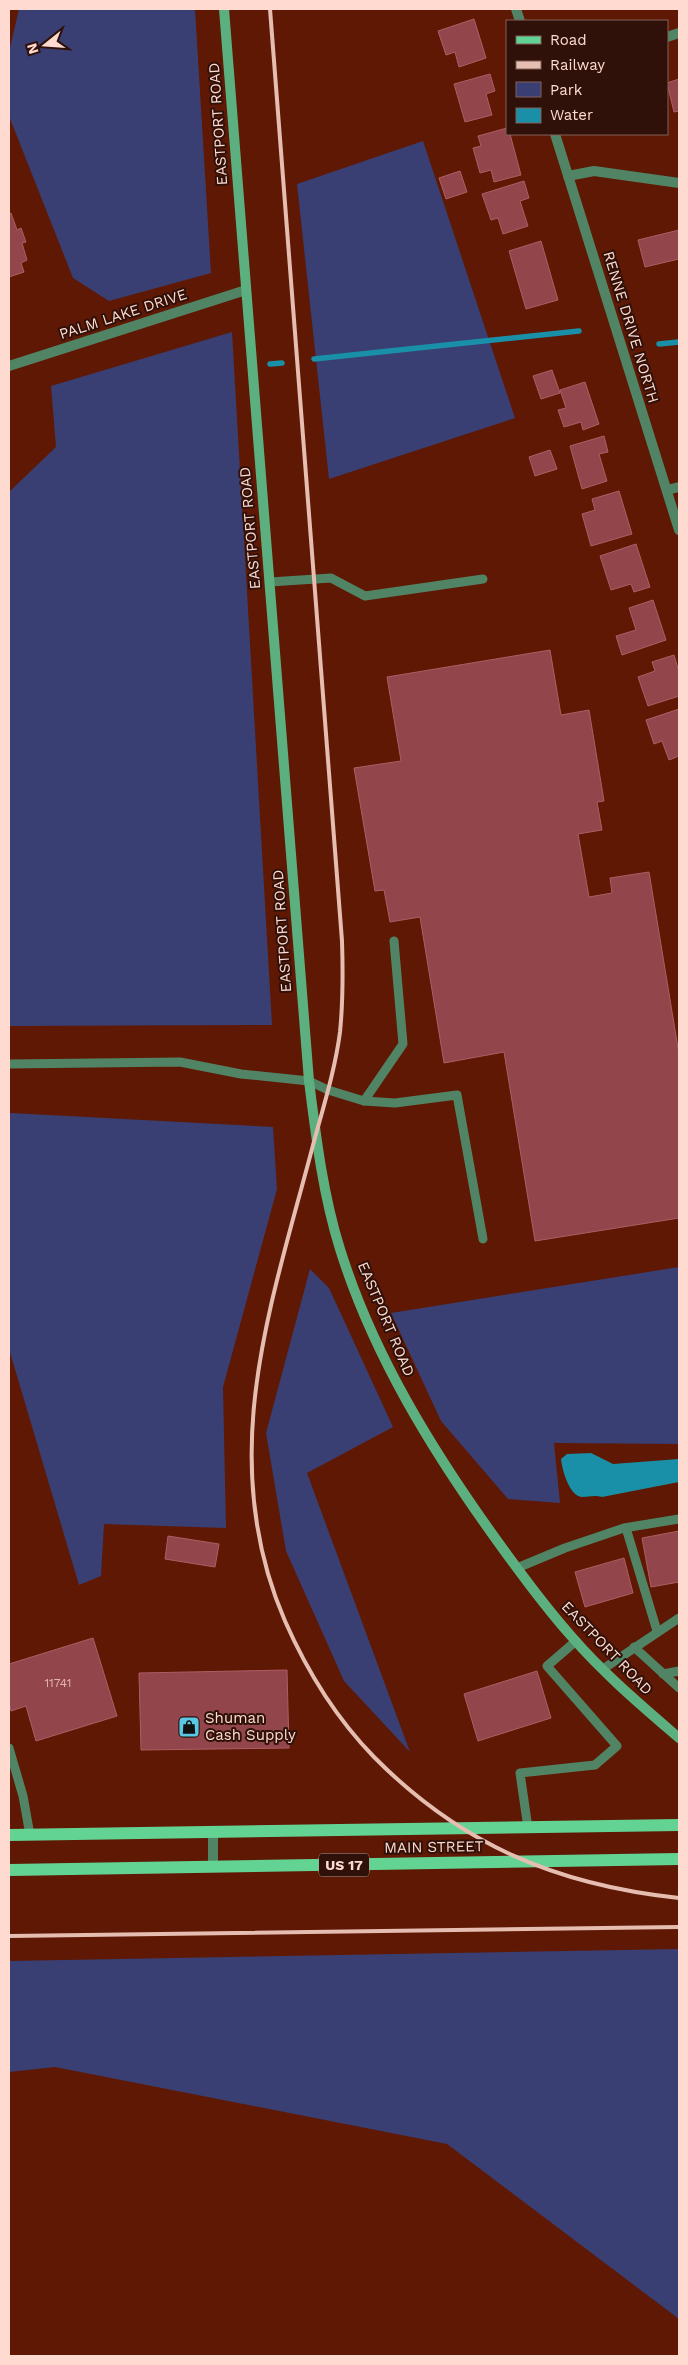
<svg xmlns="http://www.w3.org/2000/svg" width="688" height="2365" viewBox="0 0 688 2365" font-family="'Work Sans',sans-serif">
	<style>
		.green { fill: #393f72 }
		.water { fill: #1990a8 }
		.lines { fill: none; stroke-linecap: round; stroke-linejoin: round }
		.stream { stroke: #1990a8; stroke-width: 5.5 }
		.building { fill: #93454c; stroke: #ae5e64 }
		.lane { stroke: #518465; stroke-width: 9 }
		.street { stroke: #518465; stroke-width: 10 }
		.secondary { stroke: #5cb07f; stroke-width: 10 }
		.primary { stroke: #63d394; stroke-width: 12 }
		.rail { stroke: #e6bdb1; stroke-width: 4 }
		.labels { text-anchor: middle; stroke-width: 4; stroke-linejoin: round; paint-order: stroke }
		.number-label { font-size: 12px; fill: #e3b5af }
		.shield { fill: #2f1109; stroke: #c09e94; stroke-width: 1 }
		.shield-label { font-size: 14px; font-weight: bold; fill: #fedad0 }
		.street-label { font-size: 15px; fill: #fedad0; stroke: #2f1109 }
		.poi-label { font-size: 15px; fill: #fedad0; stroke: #2f1109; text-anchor: start }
	</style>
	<rect width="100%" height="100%" fill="#5e1804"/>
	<g class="green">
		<polygon points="19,9 195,9 211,273 109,301 73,278 9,116 9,52"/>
		<polygon points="423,141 515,418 329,479 297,184"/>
		<polygon points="232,332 272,1025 9,1026 9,492 56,447 51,386"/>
		<polygon points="11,1113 273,1127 277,1189 223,1387 226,1528 104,1524 101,1576 79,1585 9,1349 9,1114"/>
		<polygon points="679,1267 679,1444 554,1443 560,1503 508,1499 441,1421 391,1313"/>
		<polygon points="310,1269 329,1288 393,1427 307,1473 410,1752 344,1681 286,1551 266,1433"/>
		<polygon points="679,1949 679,2319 447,2144 55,2067 9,2072 9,1961"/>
	</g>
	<path class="water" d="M591,1453L613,1464L679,1459V1482L602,1497C594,1495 589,1497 582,1497C569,1496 562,1469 561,1459L567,1454Z"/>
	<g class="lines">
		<g class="stream">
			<polyline points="659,344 679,342"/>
			<polyline points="314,359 579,331"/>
			<polyline points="270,364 282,363"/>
		</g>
	</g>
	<g class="building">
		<polygon points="474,19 486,58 459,67 455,52 446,55 438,31"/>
		<polygon points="490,74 495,91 486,94 492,115 465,122 454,84"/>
		<polygon points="679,79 679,111 674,112 667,83"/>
		<polygon points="507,128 507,134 510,134 521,175 494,182 491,170 480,173 473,148 481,146 478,136"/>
		<polygon points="460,171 467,192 446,199 439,178"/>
		<polygon points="524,181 529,198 520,201 528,226 503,234 498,218 491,220 482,194"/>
		<polygon points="11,213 17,230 21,228 26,242 22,243 27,260 21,263 24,272 9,277 9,214"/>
		<polygon points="679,230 679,259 645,267 638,240"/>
		<polygon points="541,241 558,300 526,309 509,251"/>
		<polygon points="552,370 560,393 541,399 533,376"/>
		<polygon points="585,382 599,424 583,430 581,422 564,427 558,410 566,408 560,390"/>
		<polygon points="604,436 608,452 599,454 607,481 582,489 570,446"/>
		<polygon points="550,450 557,469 535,476 529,457"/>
		<polygon points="619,491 632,534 591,546 582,514 595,510 592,499"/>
		<polygon points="636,544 650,587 634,592 631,584 611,590 600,556"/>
		<polygon points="653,600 666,640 622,655 616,636 636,630 629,608"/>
		<polygon points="550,650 561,715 589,710 604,801 597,802 602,830 578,834 589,897 612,893 610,878 649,872 679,1054 679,1218 535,1241 504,1052 444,1063 420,917 390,922 384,890 375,891 354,768 401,761 387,677"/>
		<polygon points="674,655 679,672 679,696 648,706 638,677 655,671 652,662"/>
		<polygon points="679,709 679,756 669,760 662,741 654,744 646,720"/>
		<polygon points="679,1531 679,1582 651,1587 642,1538"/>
		<polygon points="168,1536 219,1544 215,1567 165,1559"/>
		<polygon points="624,1558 633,1593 585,1607 575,1572"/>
		<polygon points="93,1638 117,1716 36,1741 26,1706 11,1711 9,1702 9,1664"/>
		<polygon points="287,1670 289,1748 141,1750 139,1673"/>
		<polygon points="537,1671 551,1718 478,1741 464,1694"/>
	</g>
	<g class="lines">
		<g class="lane">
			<polyline points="270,582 331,578 365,596 483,579"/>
			<polyline points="9,1064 180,1062 241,1074 309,1081 328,1090 364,1101 395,1103 457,1095 483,1239"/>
			<polyline points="364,1101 403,1044 394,941"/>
			<polyline points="626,1528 657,1631"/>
			<polyline points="517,1568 565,1548 624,1528 679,1519"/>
			<polyline points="634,1647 679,1688"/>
			<polyline points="603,1669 679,1618"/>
			<polyline points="663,1674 679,1671"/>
			<polyline points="9,1748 23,1796 30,1835"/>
			<polyline points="528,1828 520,1773 595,1765 617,1746 547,1666 576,1641"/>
		</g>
		<g class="street">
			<polyline points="516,9 520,21"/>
			<polyline points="667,37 679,33"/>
			<polyline points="555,134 679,530"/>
			<polyline points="568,176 594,171 679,183"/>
			<polyline points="9,366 246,290"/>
			<polyline points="667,490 679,487"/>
			<polyline points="213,1867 213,1832"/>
		</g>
		<path class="secondary" d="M224,9L309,1081C316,1137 323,1195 340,1249C373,1355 433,1452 498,1542C521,1574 545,1607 572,1637C604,1674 642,1706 679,1738"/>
		<g class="primary">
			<polyline points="9,1835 679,1825"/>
			<polyline points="9,1870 679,1859"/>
		</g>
		<g class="rail">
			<path d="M270,9L342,941C343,971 343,1002 340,1032C335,1071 322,1111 312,1149C270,1308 215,1460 285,1621C307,1671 335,1717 374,1757C461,1845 557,1885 679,1898"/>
			<polyline points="9,1936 679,1927"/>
		</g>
	</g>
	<defs>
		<g id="shop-square" transform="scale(1.125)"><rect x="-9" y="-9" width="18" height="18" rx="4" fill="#58c8e4" stroke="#2f1109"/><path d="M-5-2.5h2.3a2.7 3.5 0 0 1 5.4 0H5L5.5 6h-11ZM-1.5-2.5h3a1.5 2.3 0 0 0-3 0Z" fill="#111"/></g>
	</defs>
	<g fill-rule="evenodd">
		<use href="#shop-square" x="189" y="1727"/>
	</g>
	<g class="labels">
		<g class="number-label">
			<text x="58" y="1687">11741</text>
		</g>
		<rect class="shield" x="319" y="1853.5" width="50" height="23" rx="4"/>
		<g class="shield-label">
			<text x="344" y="1870">US 17</text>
		</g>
		<g class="street-label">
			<text transform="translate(218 124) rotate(-94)" y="5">EASTPORT ROAD</text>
			<text transform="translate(123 314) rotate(-18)" y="5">PALM LAKE DRIVE</text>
			<text transform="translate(631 327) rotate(73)" y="5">RENNE DRIVE NORTH</text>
			<text transform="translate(250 528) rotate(-95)" y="5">EASTPORT ROAD</text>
			<text transform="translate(282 931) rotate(-94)" y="5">EASTPORT ROAD</text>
			<text transform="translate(386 1319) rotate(67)" y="5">EASTPORT ROAD</text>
			<text transform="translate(607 1648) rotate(46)" y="5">EASTPORT ROAD</text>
			<text transform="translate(434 1847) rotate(-1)" y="5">MAIN STREET</text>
		</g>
		<g class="poi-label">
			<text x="205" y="1723">Shuman<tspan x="205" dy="17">Cash Supply</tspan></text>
		</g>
	</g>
	<rect width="688" height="2365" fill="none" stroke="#fedad0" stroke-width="20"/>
	<rect x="506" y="20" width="162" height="115" fill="#2f1109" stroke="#826159"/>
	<rect x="516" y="36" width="25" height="8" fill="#63d394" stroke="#826159"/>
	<text x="550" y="45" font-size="15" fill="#fedad0">Road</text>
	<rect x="516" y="61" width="25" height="8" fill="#e6bdb1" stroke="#826159"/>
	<text x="550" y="70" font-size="15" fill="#fedad0">Railway</text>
	<rect x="516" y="82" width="25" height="15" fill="#393f72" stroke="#826159"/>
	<text x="550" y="95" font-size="15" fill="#fedad0">Park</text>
	<rect x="516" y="108" width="25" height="15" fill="#1990a8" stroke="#826159"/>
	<text x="550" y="120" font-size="15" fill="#fedad0">Water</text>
	<g transform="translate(45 45) rotate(253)" stroke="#2f1109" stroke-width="4" paint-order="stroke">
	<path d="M0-4L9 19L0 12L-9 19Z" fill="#fedad0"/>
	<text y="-8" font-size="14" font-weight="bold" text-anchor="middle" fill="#fedad0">N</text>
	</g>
</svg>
